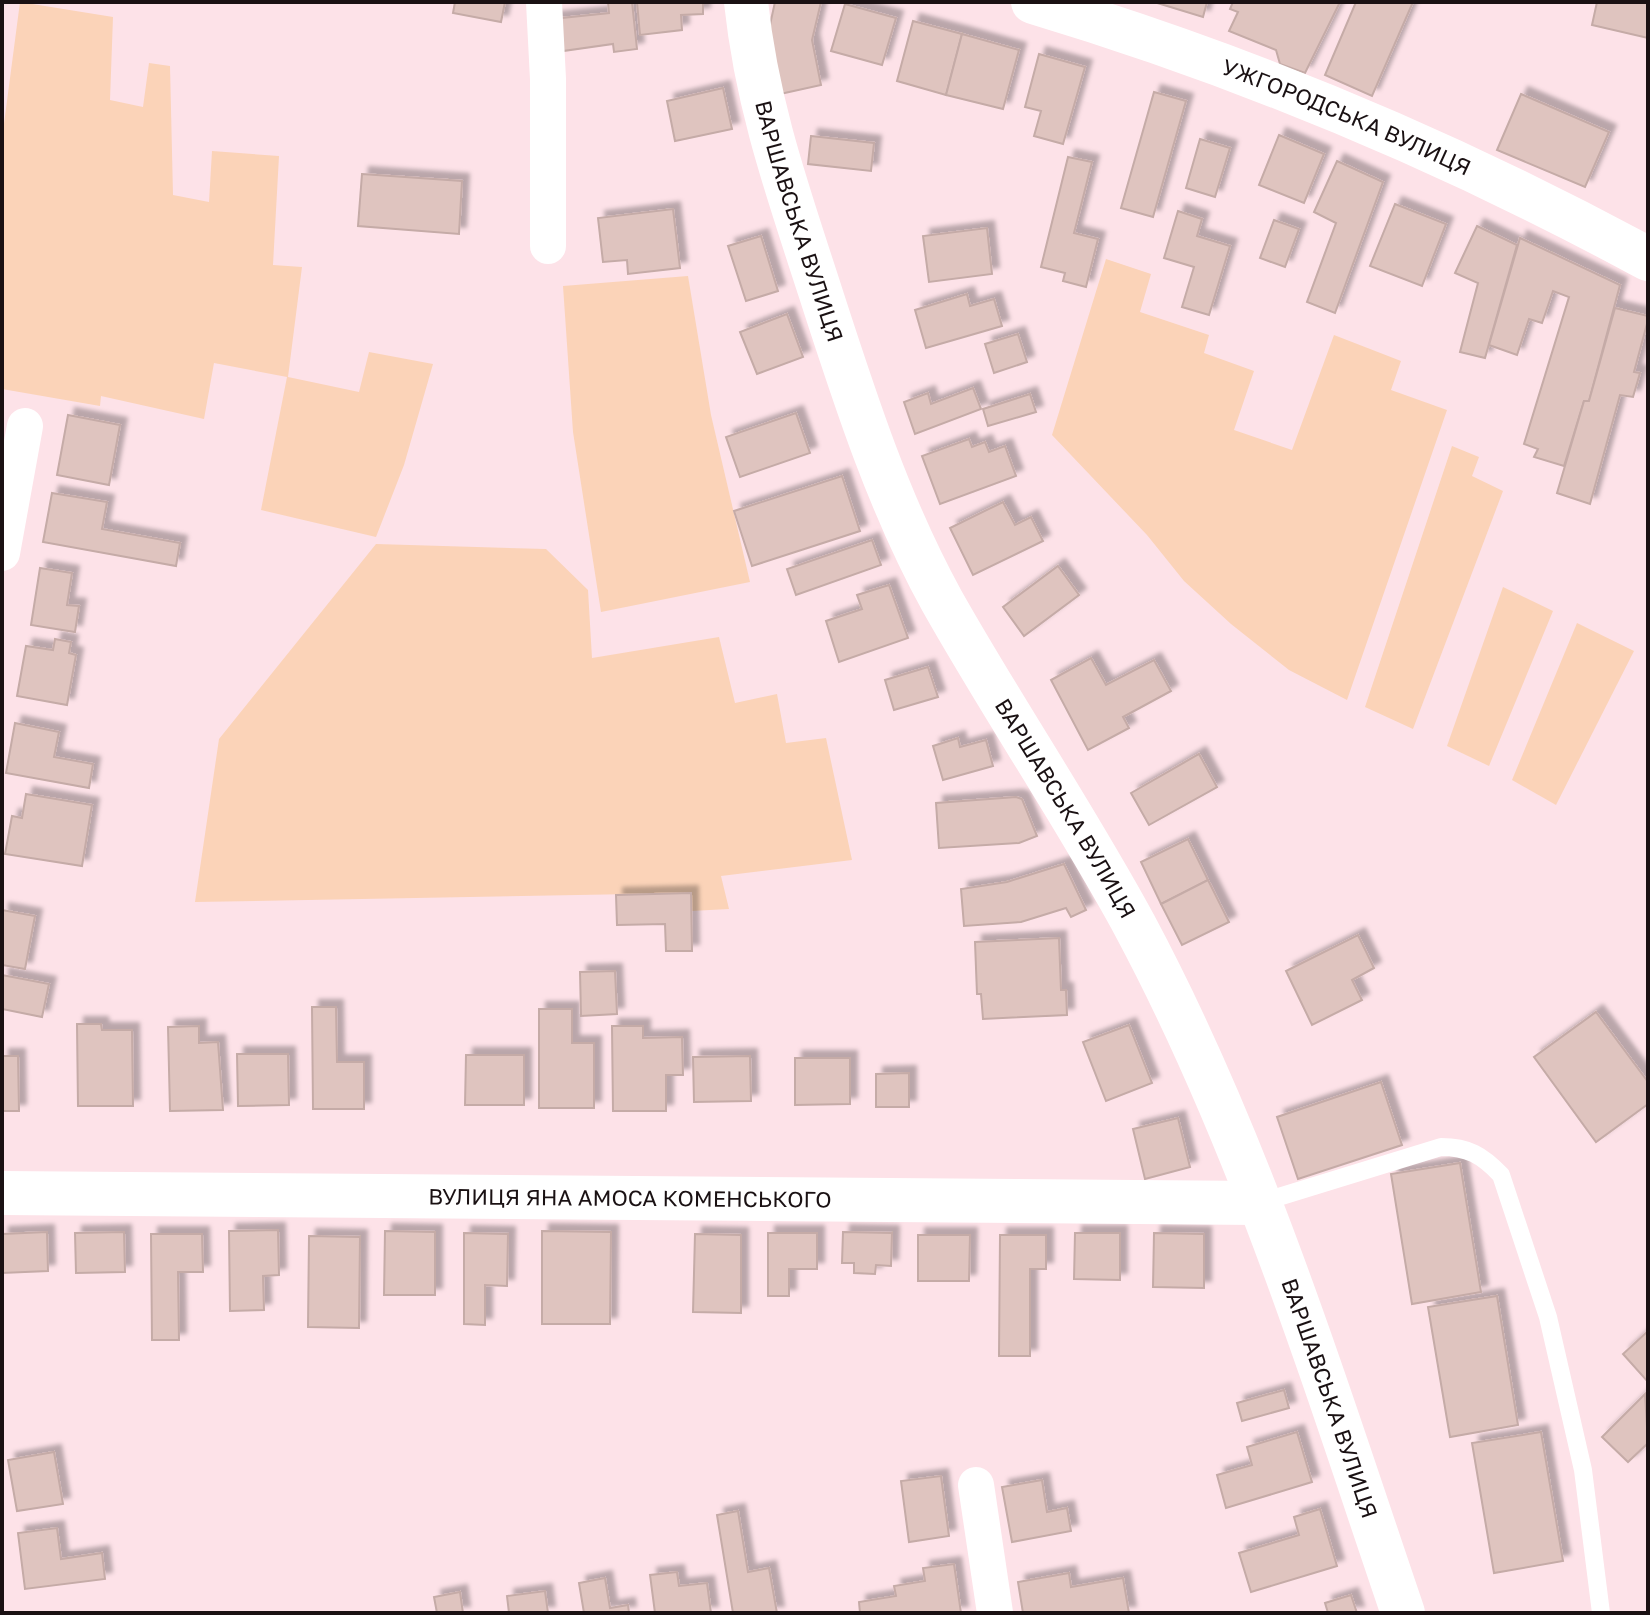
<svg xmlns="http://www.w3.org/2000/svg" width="1650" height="1615" viewBox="0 0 1650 1615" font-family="'Golos Text',sans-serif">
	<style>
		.green { fill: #fbd3b8 }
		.building { fill: #dfc4bf; stroke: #c5aba7; stroke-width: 2; filter: url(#shadow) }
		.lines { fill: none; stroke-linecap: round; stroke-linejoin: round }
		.lane { stroke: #fff; stroke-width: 18 }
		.street { stroke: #fff; stroke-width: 36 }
		.secondary { stroke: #fff; stroke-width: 44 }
		.labels { text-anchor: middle; stroke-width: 6; stroke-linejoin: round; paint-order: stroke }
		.street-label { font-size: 22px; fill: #1a1113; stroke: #fff }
	</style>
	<defs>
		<filter id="shadow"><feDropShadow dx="7" dy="-7" stdDeviation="2" flood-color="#0004"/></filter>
	</defs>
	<rect width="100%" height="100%" fill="#fde2e8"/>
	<g class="green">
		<polygon points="20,2 113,17 110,100 143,107 149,63 170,66 173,195 209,202 212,151 279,156 273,265 302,267 288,377 359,392 369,352 433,364 404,465 376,537 261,510 287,377 214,363 204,419 101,396 100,406 2,389 2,139"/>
		<polygon points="1106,259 1151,274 1140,312 1209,335 1204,353 1254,371 1234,430 1292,450 1334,335 1401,361 1391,390 1447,410 1347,700 1289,670 1231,624 1184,581 1147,535 1052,435"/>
		<polygon points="688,276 711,415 750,582 601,612 573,432 563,286"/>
		<polygon points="1452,446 1479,457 1472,476 1503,491 1413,729 1365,707"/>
		<polygon points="376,544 546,549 588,590 592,658 719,637 735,703 777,694 786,743 826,738 852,860 721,876 729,909 691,911 690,893 195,902 219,739"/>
		<polygon points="1503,587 1553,611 1489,766 1447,746"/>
		<polygon points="1577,623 1634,651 1556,805 1512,780"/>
	</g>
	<g class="building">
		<polygon points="455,2 505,2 501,22 453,13"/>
		<polygon points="608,2 632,2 637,49 614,52 613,44 556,52 552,19 609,13"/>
		<polygon points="637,2 703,2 703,14 681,15 682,30 640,35"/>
		<polygon points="775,2 821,2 812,40 821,85 780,94 768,34"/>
		<polygon points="1154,2 1207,2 1203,17"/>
		<polygon points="1233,2 1340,2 1305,73 1280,64 1276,50 1229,31 1238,12 1230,9"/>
		<polygon points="1356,2 1413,2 1372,96 1325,75"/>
		<polygon points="1597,2 1648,2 1648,38 1592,25"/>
		<polygon points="845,4 896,18 882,65 831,51"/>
		<polygon points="913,21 962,34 946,95 897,81"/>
		<polygon points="962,34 1019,50 1003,109 946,95"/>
		<polygon points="1039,54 1085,67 1063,144 1034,136 1041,111 1025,107"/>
		<polygon points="723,88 732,129 675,141 667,101"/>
		<polygon points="1154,92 1186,101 1153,217 1121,208"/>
		<polygon points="1521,94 1609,132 1585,187 1497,150"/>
		<polygon points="1279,135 1324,154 1304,203 1259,185"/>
		<polygon points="811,136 874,143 871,171 808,164"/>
		<polygon points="1200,139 1230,148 1215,197 1186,188"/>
		<polygon points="1068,157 1092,162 1074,233 1098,239 1086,287 1063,281 1065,273 1041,267"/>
		<polygon points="1337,161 1383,182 1335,313 1307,302 1336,223 1314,212"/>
		<polygon points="362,174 462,181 459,234 358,226"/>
		<polygon points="1395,204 1446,224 1422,286 1370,266"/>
		<polygon points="673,209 680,268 628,274 627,260 603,262 598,218"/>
		<polygon points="1178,211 1202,219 1197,236 1230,246 1209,315 1182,307 1194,267 1164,258"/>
		<polygon points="1274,220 1299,229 1285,267 1260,258"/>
		<polygon points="1477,226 1517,245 1485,358 1460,352 1478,283 1455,273"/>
		<polygon points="987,228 992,274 929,282 923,236"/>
		<polygon points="761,236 778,291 746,301 728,246"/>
		<polygon points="1520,238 1620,285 1589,401 1584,401 1564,466 1534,457 1538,449 1524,444 1569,297 1553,291 1542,323 1529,319 1517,355 1489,345"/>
		<polygon points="967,294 970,306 994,299 1002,326 926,348 915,310"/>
		<polygon points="1615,308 1648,316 1648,320 1634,372 1640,373 1633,397 1620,395 1590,504 1557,493 1584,401 1589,401"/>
		<polygon points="787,314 803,357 757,374 740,332"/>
		<polygon points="1018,334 1027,362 994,373 985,344"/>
		<polygon points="973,388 981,409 915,434 904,402 928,393 931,404"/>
		<polygon points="1030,394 1036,412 988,426 983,409"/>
		<polygon points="796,413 810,453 740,477 726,437"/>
		<polygon points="68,415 120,425 109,485 57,475"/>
		<polygon points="969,439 972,447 985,442 989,452 1005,446 1016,476 940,504 922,456"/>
		<polygon points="842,476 860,531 752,566 734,511"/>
		<polygon points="52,493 107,502 102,529 180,543 176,566 43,542"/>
		<polygon points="1003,502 1015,525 1031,517 1043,541 973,575 950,528"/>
		<polygon points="872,540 881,565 796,595 787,569"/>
		<polygon points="1058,566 1079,595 1024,636 1003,607"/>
		<polygon points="40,568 72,573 67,605 79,606 75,632 31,625"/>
		<polygon points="889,585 908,638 839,662 826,621 862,609 857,595"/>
		<polygon points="55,639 71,642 69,653 76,655 67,705 17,696 26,646 53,650"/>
		<polygon points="1091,658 1106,685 1154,660 1171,691 1123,717 1129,728 1088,750 1051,680"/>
		<polygon points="928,667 938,697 894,710 885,680"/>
		<polygon points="15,723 59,732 54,757 93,764 89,788 6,773"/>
		<polygon points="958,738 960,747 986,740 993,766 943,780 933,746"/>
		<polygon points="1199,754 1217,787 1149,825 1131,793"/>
		<polygon points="26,794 92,805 82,866 5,854 12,816 22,818"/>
		<polygon points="1016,797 1022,799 1037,836 1019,843 939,848 936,803"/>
		<polygon points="1188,839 1208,880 1161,904 1141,862"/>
		<polygon points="1064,864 1086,910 1071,917 1066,908 1021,922 964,926 961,889 1007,882"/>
		<polygon points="1208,880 1229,922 1182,945 1161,904"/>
		<polygon points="691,893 692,951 666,951 665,924 617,925 616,895"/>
		<polygon points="2,910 35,916 25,969 2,965"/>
		<polygon points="1358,935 1374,968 1352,980 1362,1000 1312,1025 1286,971"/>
		<polygon points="1059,938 1061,990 1066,990 1067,1015 983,1019 981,994 977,994 975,942"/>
		<polygon points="615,971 617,1014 581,1016 580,972"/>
		<polygon points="2,975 49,984 42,1017 2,1009"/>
		<polygon points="312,1007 336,1007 337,1062 364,1062 364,1109 313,1109"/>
		<polygon points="539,1009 572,1009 572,1043 594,1043 594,1108 539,1108"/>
		<polygon points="1596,1012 1648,1082 1648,1104 1596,1142 1534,1057"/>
		<polygon points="77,1024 101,1024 102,1030 132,1030 133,1106 78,1106"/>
		<polygon points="1129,1025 1152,1083 1106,1101 1083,1042"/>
		<polygon points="199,1026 199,1043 218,1042 223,1110 170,1111 168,1027"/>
		<polygon points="612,1026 643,1026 643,1038 682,1037 683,1075 666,1075 666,1111 613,1111"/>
		<polygon points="237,1054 288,1054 289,1105 238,1106"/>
		<polygon points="466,1055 524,1055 524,1105 465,1105"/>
		<polygon points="2,1056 18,1056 19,1111 2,1111"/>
		<polygon points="750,1056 751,1101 694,1102 693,1057"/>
		<polygon points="795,1058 850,1058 850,1104 795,1105"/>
		<polygon points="909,1073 909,1107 876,1107 876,1074"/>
		<polygon points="1381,1082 1402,1145 1298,1179 1277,1117"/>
		<polygon points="1178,1118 1190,1167 1145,1179 1133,1129"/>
		<polygon points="1460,1163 1481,1292 1412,1304 1391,1174"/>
		<polygon points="278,1230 279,1275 263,1276 264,1310 230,1311 229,1231"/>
		<polygon points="385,1231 435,1232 435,1295 384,1295"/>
		<polygon points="542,1231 611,1232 610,1324 542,1324"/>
		<polygon points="47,1232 48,1271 2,1273 2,1234"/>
		<polygon points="124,1232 125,1272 76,1273 75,1233"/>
		<polygon points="843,1232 892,1233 891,1266 876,1265 875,1274 854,1273 854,1263 842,1263"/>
		<polygon points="464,1233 508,1234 507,1286 485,1285 485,1325 464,1324"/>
		<polygon points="768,1233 817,1233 817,1269 789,1269 789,1296 768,1296"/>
		<polygon points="1075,1233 1120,1233 1120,1280 1074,1279"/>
		<polygon points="1154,1233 1204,1234 1204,1288 1153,1287"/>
		<polygon points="151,1234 202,1234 203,1272 178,1272 179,1340 152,1340"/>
		<polygon points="695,1234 741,1235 741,1313 693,1312"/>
		<polygon points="918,1235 970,1235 969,1281 918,1281"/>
		<polygon points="1000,1235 1046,1235 1046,1269 1030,1269 1030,1356 999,1356"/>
		<polygon points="309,1236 360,1237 359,1328 308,1327"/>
		<polygon points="1497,1296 1518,1425 1450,1437 1428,1307"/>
		<polygon points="1648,1331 1648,1382 1623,1354"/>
		<polygon points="1284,1390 1289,1408 1242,1421 1237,1403"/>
		<polygon points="1645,1394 1648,1443 1628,1462 1602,1437"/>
		<polygon points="1297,1432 1312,1482 1226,1508 1217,1475 1252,1465 1247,1447"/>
		<polygon points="1541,1432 1563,1561 1494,1573 1472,1443"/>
		<polygon points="54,1452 63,1504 17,1511 8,1460"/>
		<polygon points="941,1476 949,1536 909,1542 901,1481"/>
		<polygon points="1042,1480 1047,1512 1067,1508 1071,1531 1012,1542 1002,1487"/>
		<polygon points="1320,1509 1337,1566 1251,1592 1239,1553 1299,1535 1294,1517"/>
		<polygon points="738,1511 748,1572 769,1568 777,1613 733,1613 717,1515"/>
		<polygon points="57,1528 61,1559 102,1553 105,1579 25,1589 18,1533"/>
		<polygon points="954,1564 961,1613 860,1613 859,1602 896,1596 894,1586 925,1581 923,1568"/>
		<polygon points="677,1572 679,1586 707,1583 711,1613 655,1613 650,1575"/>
		<polygon points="1069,1573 1071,1587 1123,1578 1129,1613 1023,1613 1018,1582"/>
		<polygon points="605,1578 610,1608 628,1605 629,1613 584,1613 579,1583"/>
		<polygon points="545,1591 548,1613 509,1613 507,1596"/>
		<polygon points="460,1592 463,1613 437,1613 434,1597"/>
		<polygon points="1351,1595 1357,1613 1328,1613 1325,1603"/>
	</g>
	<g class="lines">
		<path class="lane" d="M1259,1203L1441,1147C1468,1147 1482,1155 1501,1175L1548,1317L1583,1470L1601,1613"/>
		<g class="street">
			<polyline points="544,2 548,79 548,246"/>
			<polyline points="2,553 25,426"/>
			<polyline points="976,1485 995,1613"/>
		</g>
		<g class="secondary">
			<path id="s1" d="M746,2C757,106 788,192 820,291C854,396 888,503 942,601C1004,711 1075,815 1135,926C1251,1143 1324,1381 1403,1613"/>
			<path id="s2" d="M1033,2C1246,66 1453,153 1648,259"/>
			<path id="s3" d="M2,1193L1259,1203"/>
		</g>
	</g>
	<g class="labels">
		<g class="street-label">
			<text dy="8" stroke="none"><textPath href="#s2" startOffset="334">УЖГОРОДСЬКА ВУЛИЦЯ</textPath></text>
			<text dy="8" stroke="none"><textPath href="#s1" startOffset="226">ВАРШАВСЬКА ВУЛИЦЯ</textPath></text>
			<text dy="8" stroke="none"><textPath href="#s1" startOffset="874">ВАРШАВСЬКА ВУЛИЦЯ</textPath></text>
			<text dy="8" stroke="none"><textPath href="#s3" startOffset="628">ВУЛИЦЯ ЯНА АМОСА КОМЕНСЬКОГО</textPath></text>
			<text dy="8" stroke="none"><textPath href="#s1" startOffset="1522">ВАРШАВСЬКА ВУЛИЦЯ</textPath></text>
		</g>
	</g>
	<rect width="1650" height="1615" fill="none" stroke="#1a1113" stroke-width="8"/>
</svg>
